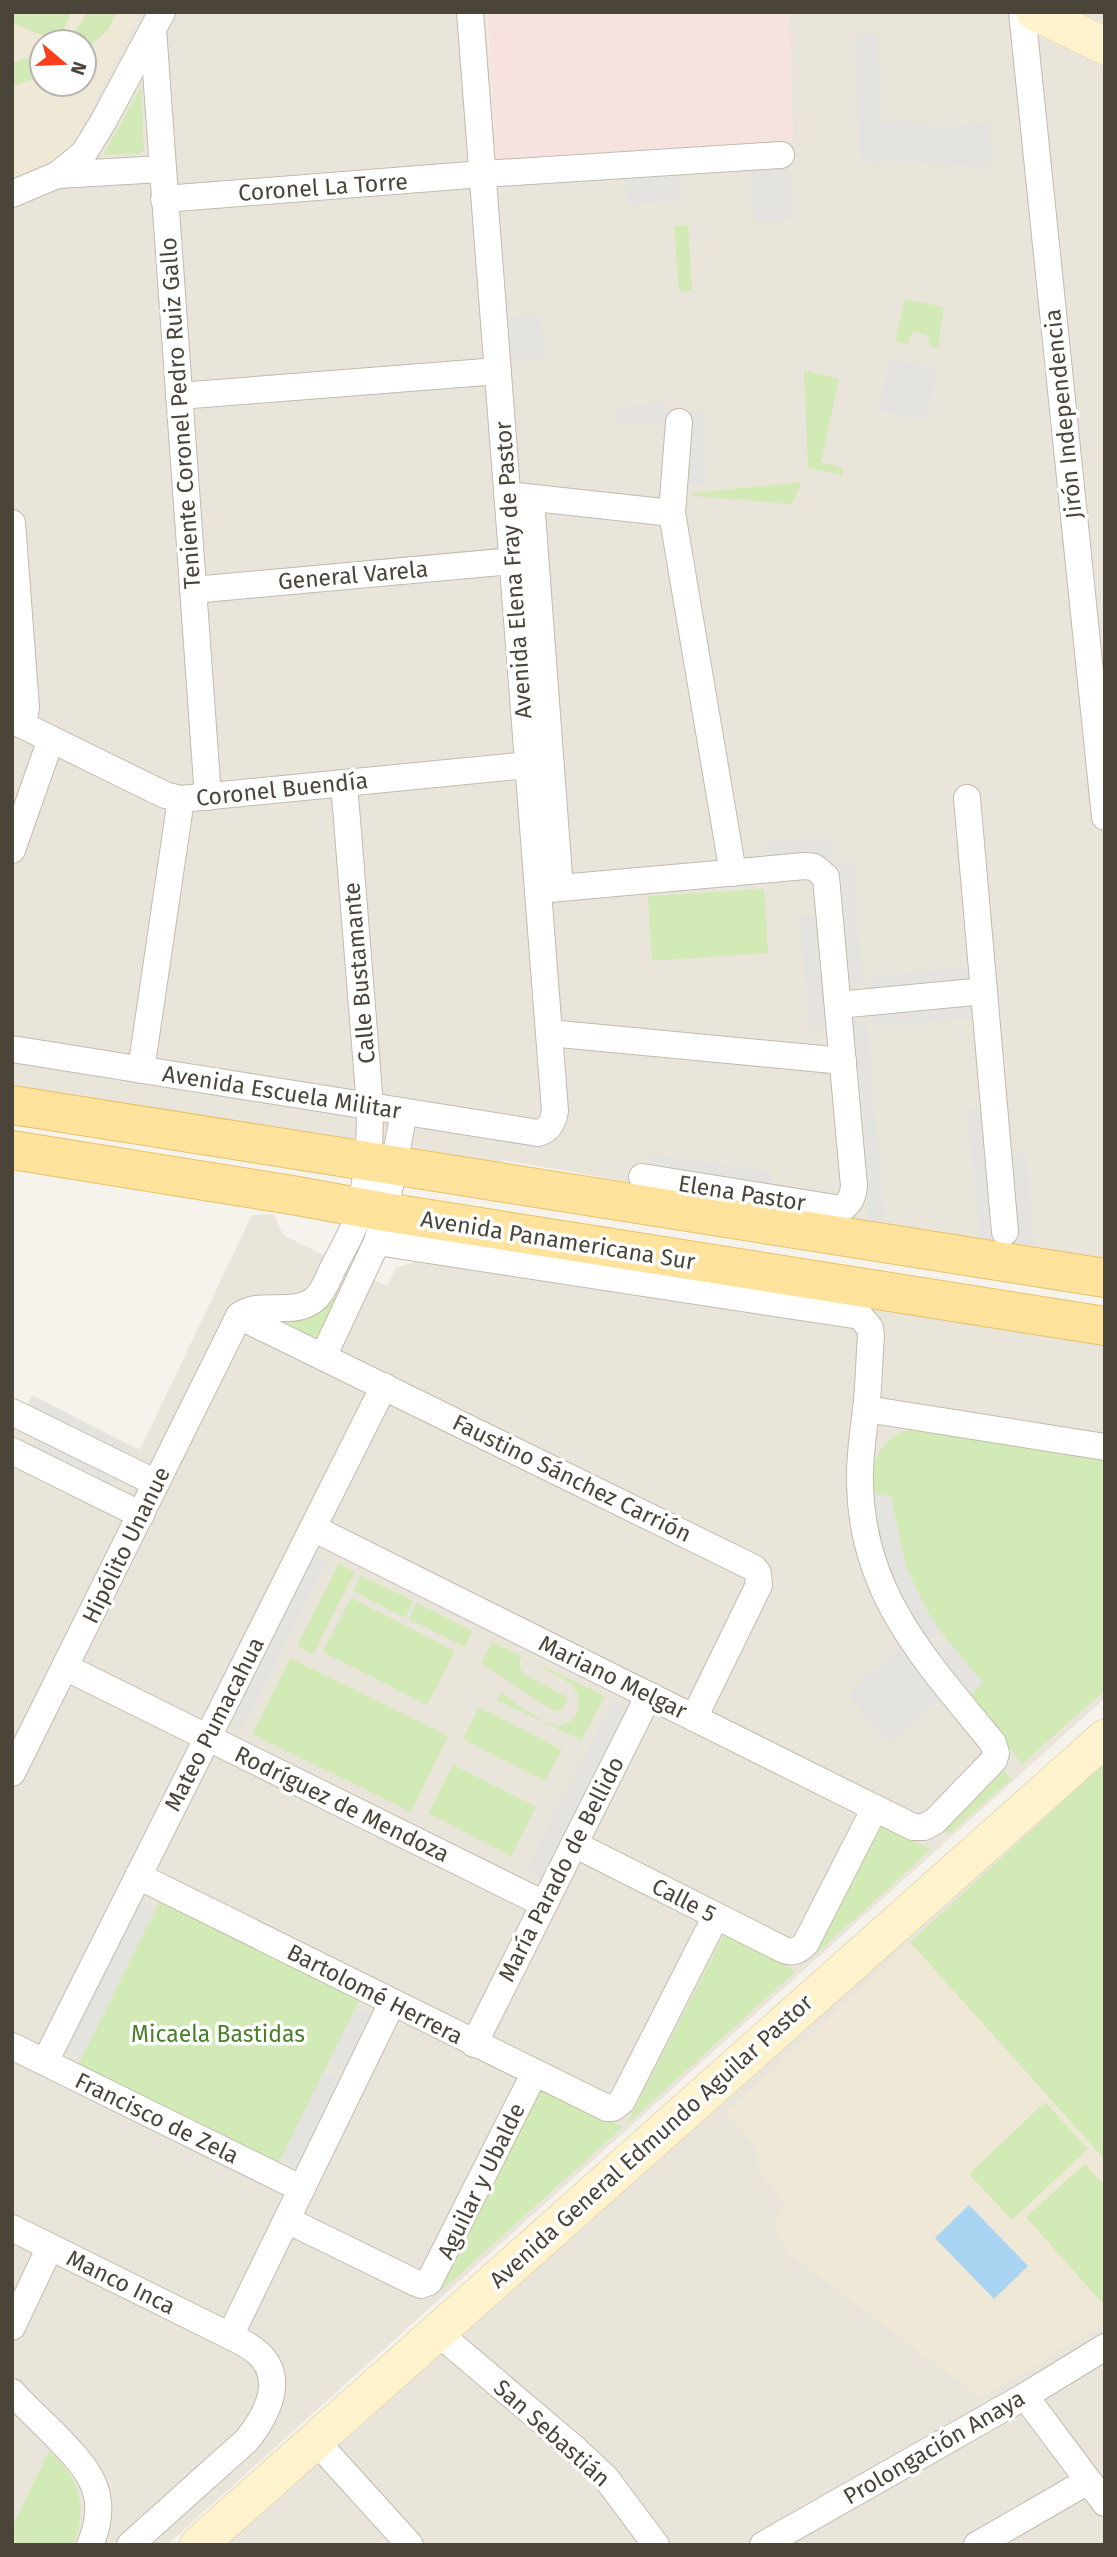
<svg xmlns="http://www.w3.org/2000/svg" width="1117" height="2557" viewBox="0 0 1117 2557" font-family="'Fira Sans',sans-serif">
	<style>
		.residential { fill: #eae5da }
		.education { fill: #efe8d6; fill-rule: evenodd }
		.medical { fill: #f6e3e0 }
		.green { fill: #d2eab5 }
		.parking { fill: #e5e3e0 }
		.water { fill: #a9d4f2 }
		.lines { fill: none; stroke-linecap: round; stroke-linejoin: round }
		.street-casing { stroke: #c2bbae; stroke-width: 28 }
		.secondary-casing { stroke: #d6c79b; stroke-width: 38 }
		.primary-casing { stroke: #e6c16a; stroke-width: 40 }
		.street { stroke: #fff; stroke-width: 26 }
		.secondary { stroke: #fff3cd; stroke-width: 37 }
		.primary { stroke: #ffe39c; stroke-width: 38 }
		.labels { text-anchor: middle; stroke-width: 7; stroke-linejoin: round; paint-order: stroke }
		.street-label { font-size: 23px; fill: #4b4439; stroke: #fff }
		.park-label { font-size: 23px; fill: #4a7f2a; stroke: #fff }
	</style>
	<rect width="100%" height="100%" fill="#f6f3ec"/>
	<g class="residential">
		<polygon points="140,12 486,12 496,162 793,141 789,12 1105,12 1105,1266 504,1160 490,1171 12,1094 12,183 65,153 72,145"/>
		<polygon points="274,1214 283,1235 387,1286 396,1268 417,1261 424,1234 1105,1338 1105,1698 167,2545 12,2545 12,1434 32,1395 140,1450 252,1215"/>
		<polygon points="1105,1734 1105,2545 200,2545"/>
	</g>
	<g class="education">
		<path d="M12,12H140L72,145L56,162L12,183ZM42,42H84V84H42Z"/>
		<polygon points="910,1942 1105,2160 1105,2323 981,2398 788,2253 774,2223 786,2204 757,2169 758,2149 725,2114"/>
	</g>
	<polygon class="medical" points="487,12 789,12 793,141 496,162"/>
	<g class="green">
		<polygon points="12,12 71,12 59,42 12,23"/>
		<polygon points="88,12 117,12 109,28 84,53 84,42 62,42 77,29"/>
		<polygon points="42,53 42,77 12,86 12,63"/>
		<polygon points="141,87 144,150 138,154 103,155"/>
		<polygon points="688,225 692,290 679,292 674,226"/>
		<polygon points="905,299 944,307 938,348 929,346 929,336 913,331 907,344 895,341"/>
		<polygon points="804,370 839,379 821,462 843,468 842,475 808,468"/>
		<polygon points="802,482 792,504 693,496 693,493"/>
		<polygon points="764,889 768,953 652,961 648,896"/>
		<polygon points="332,1291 343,1295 317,1340 274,1320"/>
		<path d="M908,1430H917L1105,1459V1690L1022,1764L968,1697L983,1683C953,1647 920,1611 906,1566C899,1543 895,1520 891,1497L871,1492C873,1461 876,1442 908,1430Z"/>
		<polygon points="339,1563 355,1572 313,1654 297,1646"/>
		<polygon points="361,1576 413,1601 405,1618 353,1591"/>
		<polygon points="351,1598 455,1651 427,1705 323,1652"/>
		<polygon points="417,1603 472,1631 465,1647 409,1619"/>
		<polygon points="492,1642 522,1656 519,1663 522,1673 565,1696 567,1701 563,1709 554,1711 481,1663"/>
		<polygon points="290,1658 448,1736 411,1812 252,1734"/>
		<path d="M545,1667L605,1696L581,1740L497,1700L501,1693C515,1702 538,1721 554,1725C575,1730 586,1701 573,1687C566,1679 553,1674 544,1669Z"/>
		<polygon points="479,1707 562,1750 545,1781 463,1739"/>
		<polygon points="1105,1763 1105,2160 910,1942"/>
		<polygon points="453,1765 536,1807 511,1856 428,1813"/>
		<polygon points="1004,1771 1011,1779 949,1834 944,1828"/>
		<polygon points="880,1826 931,1849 815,1955"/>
		<polygon points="160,1900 360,1999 276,2168 76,2069"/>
		<polygon points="724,1935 796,1971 626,2125"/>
		<polygon points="537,2087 623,2127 441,2291"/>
		<polygon points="1045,2102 1088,2149 1012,2220 969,2174"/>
		<polygon points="1085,2164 1105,2186 1105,2306 1026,2217"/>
		<path d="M49,2451C79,2480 88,2503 74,2544L15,2545L12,2544V2527Z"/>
	</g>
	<g class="parking">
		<polygon points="877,35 881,122 912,121 936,128 990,122 991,155 989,156 988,167 881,160 880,164 861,161 854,36"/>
		<polygon points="790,165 794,219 755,221 751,168"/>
		<polygon points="680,170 682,201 628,204 625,173"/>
		<polygon points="540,315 544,359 511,362 507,318"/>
		<polygon points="889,359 937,368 926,420 879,410"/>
		<polygon points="666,403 664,425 617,423 617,407"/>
		<polygon points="702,411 707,484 682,488 687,412"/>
		<polygon points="831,837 833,858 768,860 766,842"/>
		<polygon points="837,862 853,864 863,985 848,987"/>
		<polygon points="819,914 828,1027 809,1028 800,915"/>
		<polygon points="967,968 968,983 871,992 870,976"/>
		<polygon points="970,1003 972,1018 875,1026 873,1011"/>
		<polygon points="866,1019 885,1223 869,1220 850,1020"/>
		<polygon points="983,1108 998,1243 981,1240 967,1110"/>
		<polygon points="1026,1153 1033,1250 1015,1247 1008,1154"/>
		<polygon points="649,1154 773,1172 770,1192 647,1173"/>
		<polygon points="36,1398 128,1446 133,1463 30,1410"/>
		<polygon points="51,1440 126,1477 104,1485 38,1453 35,1445"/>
		<polygon points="871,1492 891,1497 906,1567 926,1608 940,1631 925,1642 888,1571"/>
		<polygon points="311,1551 328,1560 243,1729 227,1721"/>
		<polygon points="948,1640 983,1683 968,1697 933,1652"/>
		<polygon points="902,1647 944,1695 889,1743 848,1695"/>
		<polygon points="614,1700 631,1709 543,1880 527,1871"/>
		<polygon points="138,1899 155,1909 81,2059 62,2050"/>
		<polygon points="356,2008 372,2016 345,2071 328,2063"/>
		<polygon points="324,2071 341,2080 297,2167 281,2159"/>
	</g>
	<polygon class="water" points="969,2205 1028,2266 994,2299 935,2238"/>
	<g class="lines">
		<g class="street-casing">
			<g id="street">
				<polyline points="1022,12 1105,817"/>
				<polyline points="153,29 208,797"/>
				<polyline points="57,175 162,169"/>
				<polyline points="12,194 57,175 84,153 103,122 162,12"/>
				<polyline points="164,199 483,174 781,155"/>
				<polyline points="179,396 498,371"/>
				<polyline points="679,422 672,513 733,873"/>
				<polyline points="507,495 672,513"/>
				<polyline points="532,514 559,876"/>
				<polyline points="12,523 26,707 23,725"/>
				<polyline points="193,590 512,561"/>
				<polyline points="12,720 165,795 181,799 528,765"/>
				<polyline points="967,798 1005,1232"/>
				<polyline points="12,850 51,739"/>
				<path d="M538,890L805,866L814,867L826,877L854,1186C853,1197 850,1203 841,1209L642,1177"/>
				<polyline points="838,1005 984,991"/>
				<polyline points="549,1033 843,1061"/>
				<path d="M12,1049L538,1133C549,1130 553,1123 555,1111L470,12"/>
				<polyline points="141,1070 181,799"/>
				<polyline points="239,1316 754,1568 758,1573 759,1585 694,1718"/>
				<path d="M239,1316C258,1301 286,1314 307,1304C322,1298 327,1280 334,1266C341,1252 350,1238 355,1223C368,1186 370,1145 370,1106L344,783"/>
				<polyline points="323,1357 377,1242 385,1212 404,1112"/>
				<polyline points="866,1409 1105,1447"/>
				<polyline points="12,1412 156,1483"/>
				<polyline points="12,1451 141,1515"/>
				<path d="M313,1528L913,1827H924L935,1821L994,1760L996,1753L993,1743C927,1662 862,1595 860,1484C859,1459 863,1435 866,1410C869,1385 869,1360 871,1336L870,1328L860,1316L377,1242"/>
				<polyline points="65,1667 544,1904"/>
				<polyline points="12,1773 239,1316"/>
				<path d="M574,1844L782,1949C791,1954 799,1951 806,1943L875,1808"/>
				<polyline points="138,1876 607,2108 613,2108 622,2101 716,1916"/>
				<polyline points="474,2044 649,1695"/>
				<polyline points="12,2046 302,2189"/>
				<polyline points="45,2062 384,1386"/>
				<polyline points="287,2220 416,2283 421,2285 429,2282 534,2074"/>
				<path d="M12,2228L230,2336C240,2341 251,2346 259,2354C286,2380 266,2416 247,2440L130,2545"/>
				<polyline points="12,2327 50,2247"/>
				<polyline points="437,2332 575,2449 606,2478 656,2545"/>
				<polyline points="230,2336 392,2003"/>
				<path d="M12,2392C26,2407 41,2421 55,2435C88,2469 112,2494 90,2545"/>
				<polyline points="1025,2396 1105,2503"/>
				<polyline points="315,2440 410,2545"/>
				<polyline points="763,2545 1025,2396 1105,2347"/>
				<polyline points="977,2545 1088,2481"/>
			</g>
		</g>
		<g class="secondary-casing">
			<g id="secondary">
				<polyline points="1035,12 1105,46"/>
				<polyline points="198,2545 1105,1738"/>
			</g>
		</g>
		<g class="primary-casing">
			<g id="primary">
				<polyline points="12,1105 1105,1278"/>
				<polyline points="12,1150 292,1195 385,1212 1105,1326"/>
			</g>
		</g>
		<use href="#street" class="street"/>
		<use href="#secondary" class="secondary"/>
		<use href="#primary" class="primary"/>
	</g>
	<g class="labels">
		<g class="street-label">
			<text transform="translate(323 187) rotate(-4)" y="8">Coronel La Torre</text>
			<text transform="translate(180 413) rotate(-94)" y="8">Teniente Coronel Pedro Ruiz Gallo</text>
			<text transform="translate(1063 414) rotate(-96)" y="8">Jirón Independencia</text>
			<text transform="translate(513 570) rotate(-94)" y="8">Avenida Elena Fray de Pastor</text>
			<text transform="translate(353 575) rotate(-5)" y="8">General Varela</text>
			<text transform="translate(282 789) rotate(-6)" y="8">Coronel Buendía</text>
			<text transform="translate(359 973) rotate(-95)" y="8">Calle Bustamante</text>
			<text transform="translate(282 1092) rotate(9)" y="8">Avenida Escuela Militar</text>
			<text transform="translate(742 1193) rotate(9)" y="8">Elena Pastor</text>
			<text transform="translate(558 1240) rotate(9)" y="8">Avenida Panamericana Sur</text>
			<text transform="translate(572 1478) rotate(26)" y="8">Faustino Sánchez Carrión</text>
			<text transform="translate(126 1545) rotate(-64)" y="8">Hipólito Unanue</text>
			<text transform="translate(613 1677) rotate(26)" y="8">Mariano Melgar</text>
			<text transform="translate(214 1724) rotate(-63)" y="8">Mateo Pumacahua</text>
			<text transform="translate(342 1804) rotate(26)" y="8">Rodríguez de Mendoza</text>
			<text transform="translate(561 1869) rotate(-63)" y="8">María Parado de Bellido</text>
			<text transform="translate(684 1900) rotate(27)" y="8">Calle 5</text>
			<text transform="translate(375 1994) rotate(27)" y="8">Bartolomé Herrera</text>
			<text transform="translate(157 2118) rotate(26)" y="8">Francisco de Zela</text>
			<text transform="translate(651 2141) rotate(-42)" y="8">Avenida General Edmundo Aguilar Pastor</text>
			<text transform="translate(481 2181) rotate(-64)" y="8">Aguilar y Ubalde</text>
			<text transform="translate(121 2282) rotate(26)" y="8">Manco Inca</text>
			<text transform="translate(552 2433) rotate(42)" y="8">San Sebastián</text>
			<text transform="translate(934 2447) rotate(-30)" y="8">Prolongación Anaya</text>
		</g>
		<g class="park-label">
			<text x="218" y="2042">Micaela Bastidas</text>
		</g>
	</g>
	<rect width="1117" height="2557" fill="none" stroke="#4b4439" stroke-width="28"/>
	<g transform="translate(63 63) rotate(109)"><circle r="33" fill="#ffffff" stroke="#b7b4b0" stroke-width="2"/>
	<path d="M0-5L12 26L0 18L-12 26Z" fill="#fc3f1d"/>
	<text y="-10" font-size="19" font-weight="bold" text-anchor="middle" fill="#4b4439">N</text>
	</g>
</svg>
